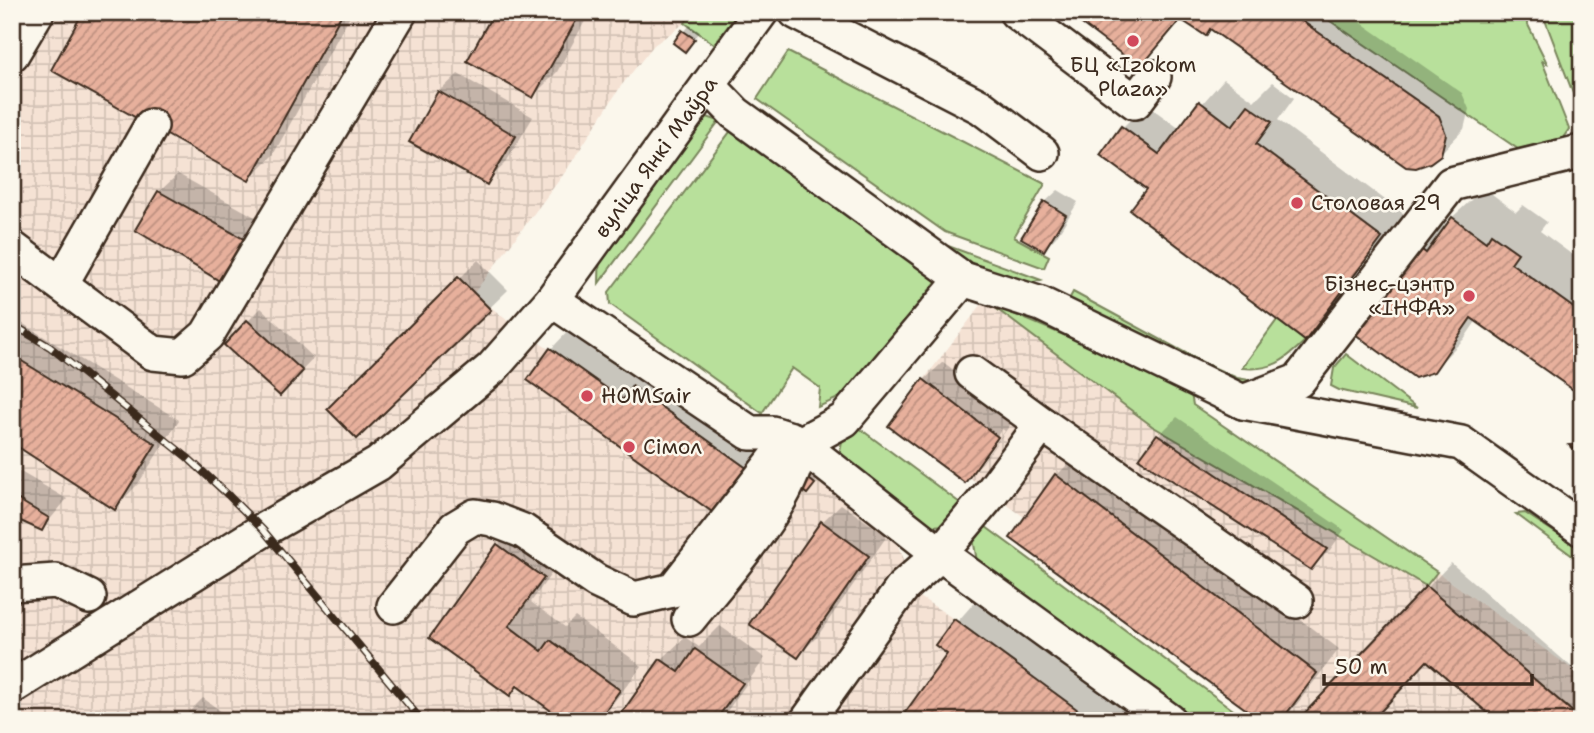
<svg xmlns="http://www.w3.org/2000/svg" width="1594" height="733" viewBox="0 0 1594 733" font-family="'Shantell Sans',sans-serif">
	<style>
		.industrial { fill: url(#industrial-grid) }
		.green { fill: #b8e09b; stroke: #7a855c; stroke-width: 2 }
		.shadow { fill: #0003; fill-rule: evenodd }
		.building { fill: url(#building-hatch); stroke: #3b2a1e; stroke-width: 2 }
		.lines { fill: none; stroke-linecap: round; stroke-linejoin: round }
		.minor-casing { stroke: #3b2a1e; stroke-width: 38 }
		.minor { stroke: #fbf7ec; stroke-width: 33 }
		.rail-casing { stroke: #3b2a1e; stroke-width: 8 }
		.rail { stroke: #fbf7ec; stroke-width: 5; stroke-dasharray: 16; stroke-linecap: butt }
		.poi-dot { fill: #d1495b; stroke: #fbf7ec; stroke-width: 2.5 }
		.labels { text-anchor: middle; stroke-width: 5; stroke-linejoin: round; paint-order: stroke }
		.poi-label { font-size: 21px; fill: #3b2a1e; stroke: #fbf7ec; text-anchor: start }
		.street-label { font-size: 21px; fill: #3b2a1e; stroke: #fbf7ec }
	</style>
	<defs>
		<pattern id="industrial-grid" width="8" height="8" patternUnits="userSpaceOnUse" patternTransform="scale(1.75)"><rect width="8" height="8" fill="#f5e2d4"/><path d="M0 4h8M4 0v8" fill="none" stroke="#d3c2b6"/></pattern>
		<pattern id="building-hatch" width="6" height="6" patternUnits="userSpaceOnUse" patternTransform="scale(1.75)"><rect width="6" height="6" fill="#e7b09c"/><path d="M-1 1l2-2M0 6l6-6M5 7l2-2" fill="none" stroke="#bc8f7f"/></pattern>
	</defs>
	<rect width="100%" height="100%" fill="#fbf7ec"/>
	<filter id="ink" filterUnits="userSpaceOnUse"><feTurbulence type="fractalNoise" baseFrequency=".0143" numOctaves="2"/><feDisplacementMap in="SourceGraphic" scale="14" xChannelSelector="R" yChannelSelector="G"/><feConvolveMatrix kernelMatrix="1 2 1 2 8 2 1 2 1" color-interpolation-filters="sRGB"/></filter>
	<g filter="url(#ink)">
		<g class="industrial">
			<polygon points="12,12 692,12 685,23 654,45 621,86 566,171 474,293 515,327 626,399 632,386 755,474 789,458 893,535 905,561 892,579 954,619 1093,721 12,721"/>
			<polygon points="985,300 1152,426 1426,586 1437,572 1582,676 1582,721 1262,721 1010,538 1024,517 969,477 965,483 888,426"/>
		</g>
		<g class="green">
			<polygon points="692,12 739,12 714,44 685,23"/>
			<polygon points="1317,12 1526,12 1527,23 1547,63 1542,61 1569,129 1558,145 1518,149"/>
			<polygon points="1542,12 1582,12 1582,117"/>
			<polygon points="788,52 1045,184 1014,237 1049,256 1044,268 945,232 757,99"/>
			<polygon points="695,113 719,121 599,283 600,242"/>
			<polygon points="733,128 940,277 843,396 818,407 820,388 792,368 762,413 610,304 609,292"/>
			<polygon points="948,246 1041,280 1020,286 974,267"/>
			<polygon points="1073,292 1204,363 1237,378 1273,384 1242,386 1066,305"/>
			<polygon points="990,304 1190,388 1193,405 1437,572 1426,586 1152,426"/>
			<path d="M1277,320L1305,341C1284,361 1272,371 1242,368Z"/>
			<polygon points="1346,354 1417,408 1339,390 1331,386 1334,368"/>
			<polygon points="855,425 960,503 946,525 932,526 925,523 848,465 840,451 842,441"/>
			<polygon points="1525,513 1582,550 1582,563 1516,514"/>
			<polygon points="986,527 1248,721 1180,721 978,568 973,538"/>
		</g>
		<g class="shadow">
			<polygon points="85,12 352,12 273,155 249,179"/>
			<polygon points="496,12 590,12 557,72 533,96"/>
			<polygon points="1069,12 1346,12 1462,93 1469,109 1464,129 1440,154 1211,28 1205,34 1183,19 1140,66"/>
			<polygon points="690,25 700,32 691,43 675,42"/>
			<polygon points="458,74 533,117 505,164 486,182 439,92"/>
			<polygon points="1224,79 1254,101 1273,82 1294,98 1278,120 1404,214 1328,315 1304,339 1148,189 1123,127 1146,104 1180,129"/>
			<polygon points="178,174 264,222 241,262 159,192"/>
			<polygon points="1484,188 1516,212 1523,205 1547,222 1540,231 1582,262 1582,394 1477,320 1464,339 1433,370 1419,248"/>
			<polygon points="1058,190 1078,202 1056,237 1044,249 1045,202"/>
			<polygon points="478,260 508,290 357,437 330,409"/>
			<polygon points="261,308 314,358 292,381 226,344"/>
			<polygon points="12,317 179,420 138,484 115,508 12,441"/>
			<polygon points="574,325 777,449 745,493 551,349"/>
			<path d="M943,362L1016,417L983,462L964,480L924,380ZM1002,429L1005,431L982,462H978Z"/>
			<polygon points="1177,417 1344,530 1330,550 1311,568 1158,436"/>
			<polygon points="1582,435 1582,452 1572,445"/>
			<polygon points="1080,452 1339,649 1297,704 1281,721 1057,475"/>
			<polygon points="12,467 67,499 42,529 12,515"/>
			<polygon points="810,468 820,477 813,485 804,474"/>
			<polygon points="841,504 887,536 817,637 798,655 822,522"/>
			<polygon points="522,521 566,553 531,602 565,627 575,617 642,666 599,721 568,721 518,685 509,694 498,545"/>
			<polygon points="1451,563 1582,676 1582,708 1570,721 1499,721 1428,659 1300,721"/>
			<polygon points="979,597 1149,721 901,721 950,654 937,645"/>
			<polygon points="720,626 765,658 720,721 618,721 661,660 685,637 699,647"/>
			<polygon points="203,698 234,721 180,721"/>
			<polygon points="380,710 397,721 369,721"/>
		</g>
		<g class="building">
			<polygon points="83,12 343,12 249,181 51,70"/>
			<polygon points="494,12 581,12 533,98 467,61"/>
			<polygon points="1066,12 1186,12 1186,13 1140,68"/>
			<polygon points="1189,12 1289,12 1439,116 1446,134 1441,155 1430,163 1416,168 1406,167 1210,29 1206,36 1183,21"/>
			<polygon points="682,30 695,39 685,52 673,43"/>
			<polygon points="438,91 516,136 487,185 409,142"/>
			<polygon points="1199,101 1232,126 1248,105 1272,122 1256,144 1382,238 1305,341 1130,210 1146,189 1100,155 1121,126 1159,154"/>
			<polygon points="158,191 247,241 223,283 135,230"/>
			<polygon points="1044,201 1066,215 1044,251 1021,238"/>
			<polygon points="1452,217 1486,242 1491,234 1518,253 1511,263 1582,314 1582,396 1471,318 1434,372 1415,378 1355,334 1418,247 1426,253"/>
			<polygon points="458,277 491,310 357,439 327,409"/>
			<polygon points="247,320 303,371 280,396 224,345"/>
			<polygon points="550,348 623,400 632,386 755,474 722,519 527,380"/>
			<polygon points="12,355 156,444 115,510 12,443"/>
			<polygon points="923,379 998,437 965,483 888,426"/>
			<polygon points="1157,434 1327,549 1311,570 1139,459"/>
			<polygon points="1582,444 1582,454 1569,445"/>
			<polygon points="802,473 815,484 807,494 794,484"/>
			<polygon points="1055,474 1317,673 1281,721 1262,721 1010,538"/>
			<polygon points="12,496 49,518 42,531 12,517"/>
			<polygon points="821,521 869,556 798,658 749,624"/>
			<polygon points="497,544 544,578 509,626 542,651 550,640 620,690 598,721 565,721 517,686 510,696 429,638"/>
			<polygon points="1426,586 1575,714 1570,721 1497,721 1427,661 1372,721 1297,721"/>
			<polygon points="954,619 1093,721 899,721 947,654 935,645"/>
			<polygon points="695,649 743,683 715,721 616,721 660,659 679,672"/>
		</g>
		<g class="lines">
			<g class="minor-casing">
				<g id="minor">
					<polyline points="796,12 981,107 1042,153"/>
					<polyline points="1016,12 1135,102 1154,77"/>
					<polyline points="12,54 37,12"/>
					<polyline points="708,85 735,113 963,279 1041,304 1243,402 1461,443 1582,529"/>
					<polyline points="12,248 153,353 183,356 207,335 400,12"/>
					<polyline points="61,284 151,126"/>
					<polyline points="552,300 750,433 772,433 791,439"/>
					<polyline points="972,373 1042,424"/>
					<polyline points="1243,402 1298,381 1451,184 1576,153 1582,156"/>
					<polyline points="800,444 940,554 1170,721"/>
					<polyline points="12,584 56,581 89,597"/>
					<polyline points="394,606 455,528 475,516 492,519 523,531 596,581 634,599 673,590 791,439 800,444 844,420 963,279"/>
					<path d="M689,619C724,575 795,499 800,444"/>
					<path id="s1" d="M12,687L263,530L378,464L492,368L552,300L761,12"/>
					<polyline points="807,721 903,587 940,554 991,493 1042,424 1296,601"/>
				</g>
			</g>
			<use href="#minor" class="minor"/>
			<g class="rail-casing">
				<polyline id="rail" points="12,324 50,347 188,458 228,495 263,530 422,721"/>
			</g>
			<use href="#rail" class="rail"/>
		</g>
	</g>
	<g class="poi-dot">
		<circle cx="1133" cy="41" r="7"/>
		<circle cx="1297" cy="203" r="7"/>
		<circle cx="1469" cy="296" r="7"/>
		<circle cx="587" cy="396" r="7"/>
		<circle cx="629" cy="447" r="7"/>
	</g>
	<g class="labels">
		<g class="poi-label">
			<text x="1133" y="72" text-anchor="middle">БЦ «Izokom<tspan x="1133" dy="24">Plaza»</tspan></text>
			<text x="1311" y="210">Столовая 29</text>
			<text x="1455" y="291" text-anchor="end">Бізнес-цэнтр<tspan x="1455" dy="24">«ІНФА»</tspan></text>
			<text x="601" y="403">HOMSair</text>
			<text x="643" y="454">Сімол</text>
		</g>
		<g class="street-label">
			<text dy="7" stroke="none"><textPath href="#s1" startOffset="845">вуліца Янкі Маўра</textPath></text>
		</g>
	</g>
	<rect width="1594" height="733" fill="none" stroke="#fbf7ec" stroke-width="42"/>
	<rect x="21" y="21" width="1552" height="691" fill="none" stroke="#3b2a1e" stroke-width="2.5" filter="url(#ink)"/>
	<path d="M1324 674v10h208v-10" fill="none" stroke="#3b2a1e" stroke-width="3.5"/>
	<text x="1335" y="674" font-size="21" fill="#3b2a1e" stroke="#fbf7ec" stroke-width="5" paint-order="stroke">50 m</text>
</svg>
